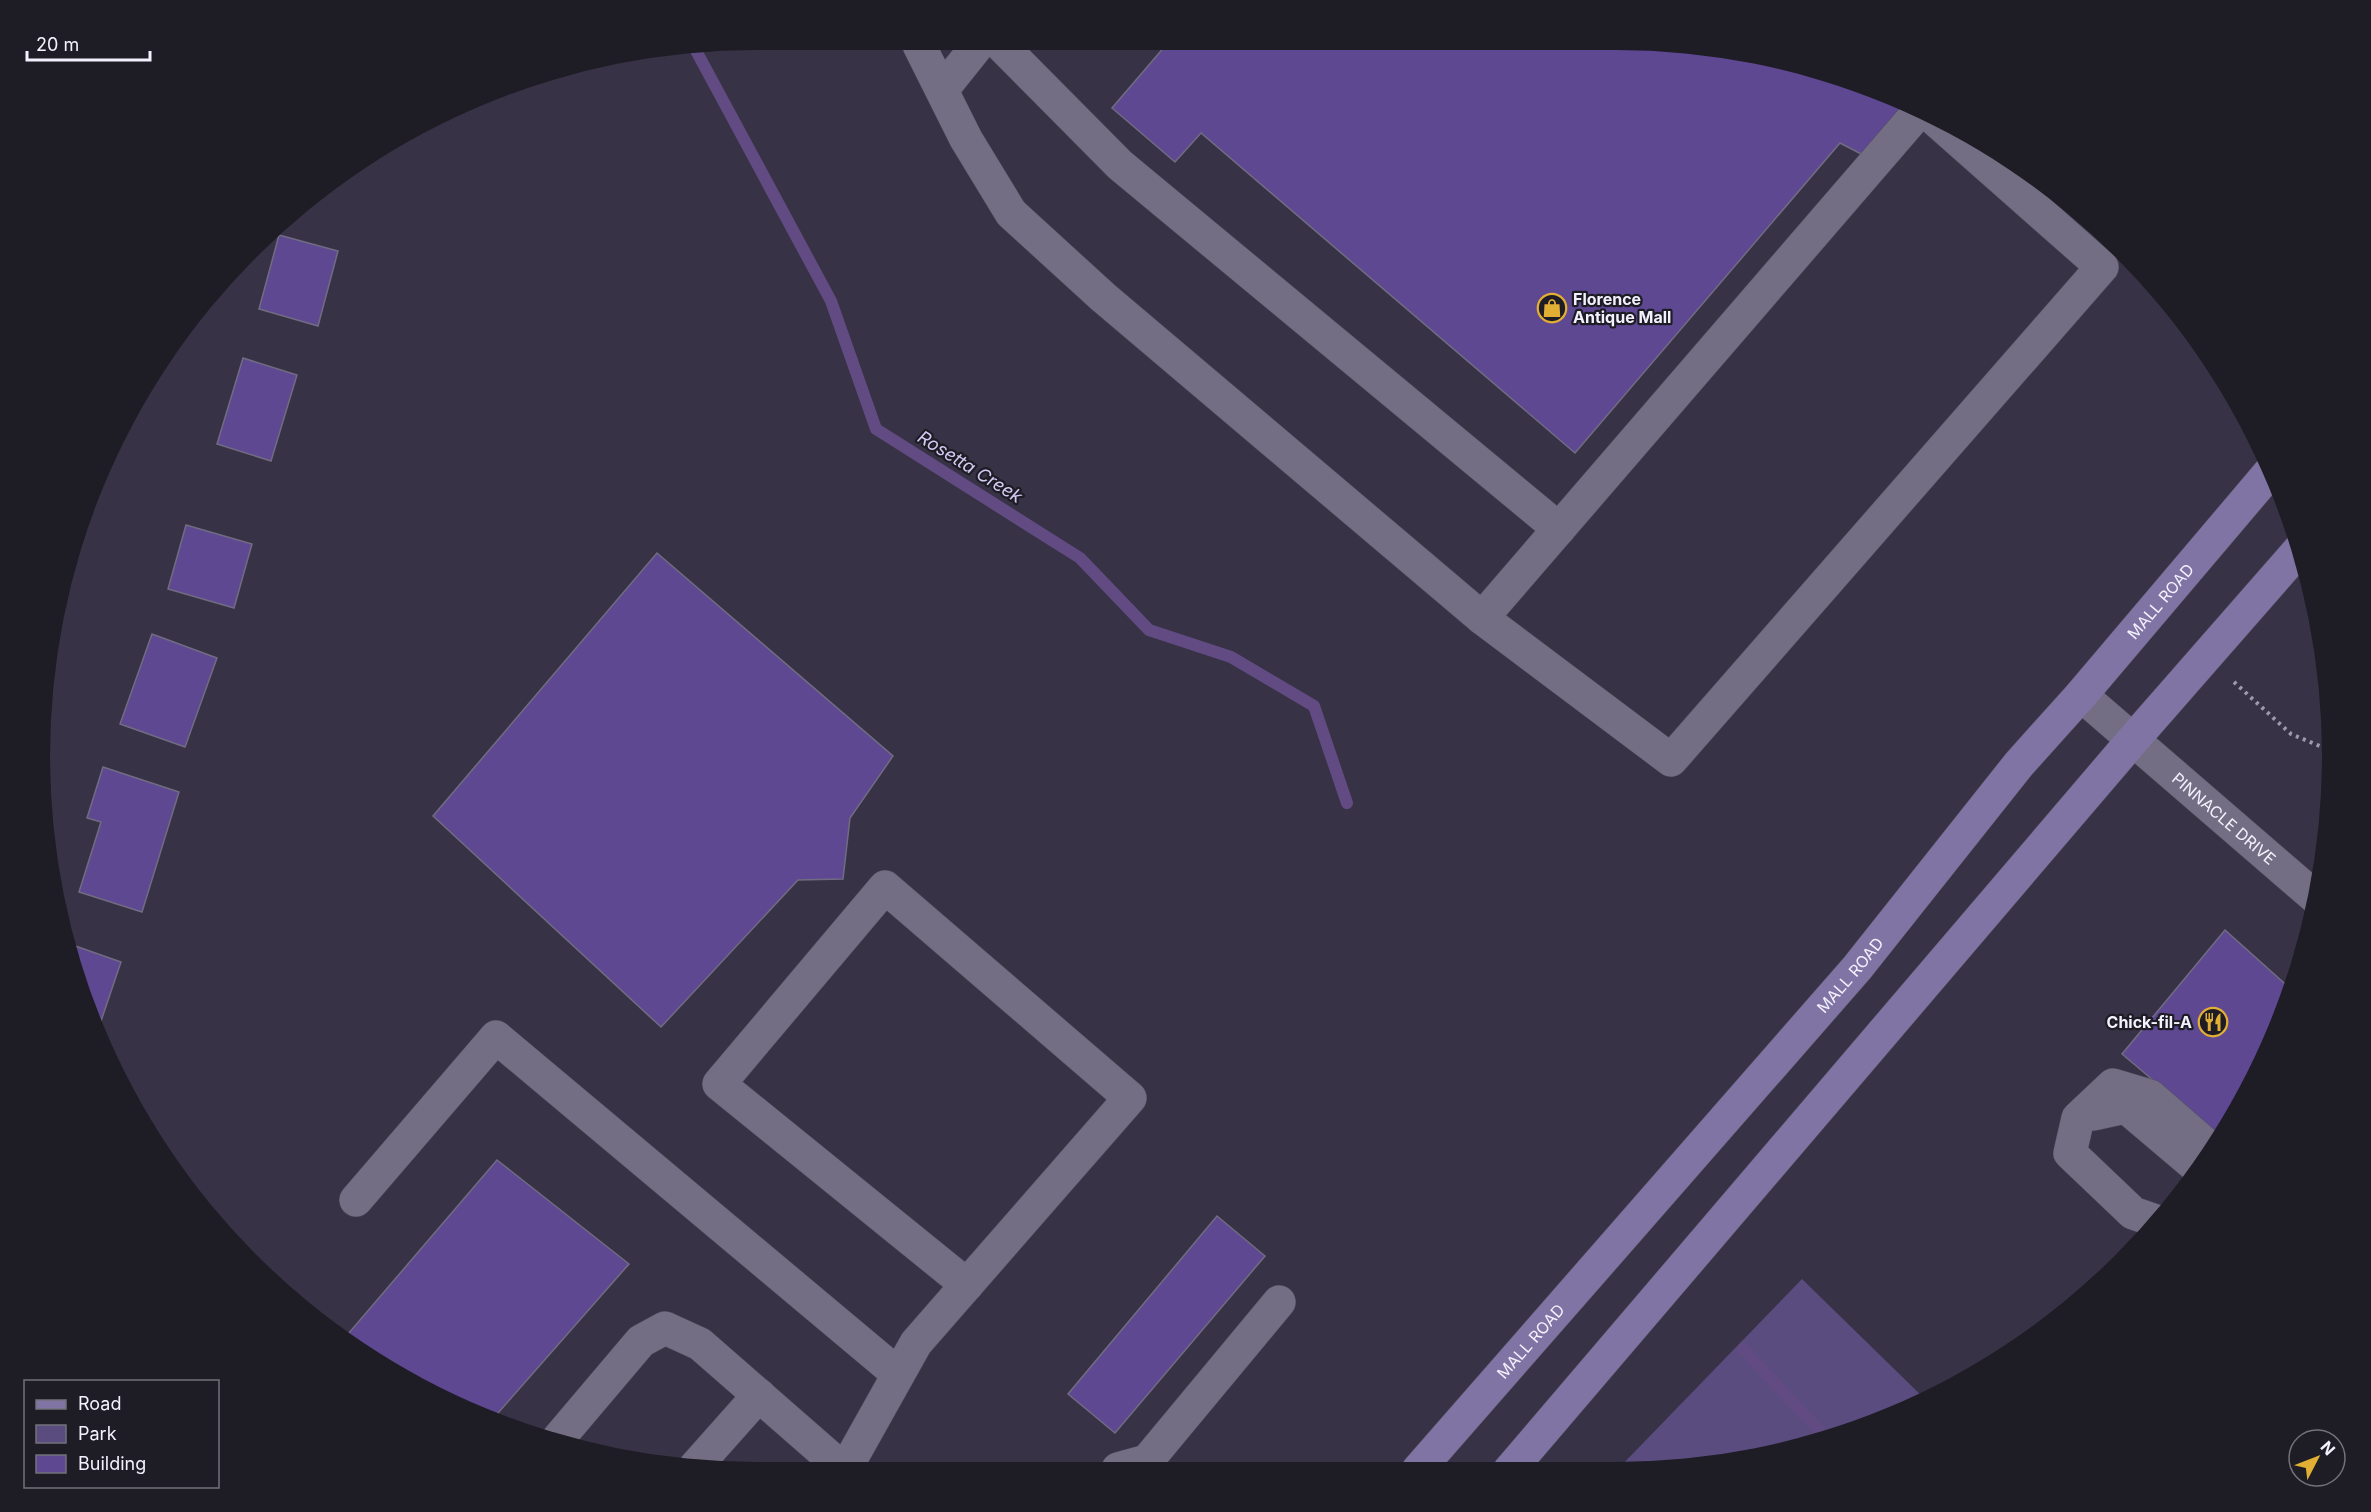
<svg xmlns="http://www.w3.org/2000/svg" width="2371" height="1512" viewBox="0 0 2371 1512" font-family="Inter,sans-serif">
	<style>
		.green { fill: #5a4c7f }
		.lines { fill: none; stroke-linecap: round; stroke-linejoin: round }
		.stream { stroke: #624b82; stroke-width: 12 }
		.building { fill: #5e4892; stroke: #716c82; stroke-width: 1.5 }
		.minor-casing { stroke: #514e5d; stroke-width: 34 }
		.major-casing { stroke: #514e5d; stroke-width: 34 }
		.path { stroke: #9e9aaa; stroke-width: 4; stroke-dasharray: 3 4.5; stroke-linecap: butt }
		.minor { stroke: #736e83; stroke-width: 33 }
		.major { stroke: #8074a4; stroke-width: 33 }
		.labels { text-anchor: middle; stroke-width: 4.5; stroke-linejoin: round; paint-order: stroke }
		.poi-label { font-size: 16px; font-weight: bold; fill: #f3f1fd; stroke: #1e1c24; text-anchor: start }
		.street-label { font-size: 16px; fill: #f3f1fd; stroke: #1e1c24 }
		.water-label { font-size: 18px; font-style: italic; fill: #d3caf4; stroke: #1e1c24 }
	</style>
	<rect width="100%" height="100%" fill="#373245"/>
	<polygon class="green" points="1802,1279 1927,1401 1800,1449 1662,1471 1616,1471"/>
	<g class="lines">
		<g class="stream">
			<polyline points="693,45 831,301 876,429 1080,558 1149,630 1231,657 1314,706 1347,803"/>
			<polyline points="1743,1349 1827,1439"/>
		</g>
	</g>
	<g class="building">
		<polygon points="1166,45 1709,45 1801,64 1912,105 1867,157 1840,143 1575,453 1201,133 1175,162 1112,108"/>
		<polygon points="279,235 338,251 318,326 259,309"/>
		<polygon points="243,358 297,375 271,461 217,444"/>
		<polygon points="186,525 252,544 234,608 168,589"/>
		<polygon points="657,553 893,756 850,818 843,879 798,880 661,1027 433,816"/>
		<polygon points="152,634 217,658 185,747 120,724"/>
		<polygon points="103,767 179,792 142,912 79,892 101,822 87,818"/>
		<polygon points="2225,930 2292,990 2239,1107 2218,1135 2122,1054"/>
		<polygon points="64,942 121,962 99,1027"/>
		<polygon points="497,1160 629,1264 491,1421 481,1418 358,1352 342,1341"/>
		<polygon points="1217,1216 1265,1256 1115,1433 1068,1394"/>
	</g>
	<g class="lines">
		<g class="minor-casing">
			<g id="minor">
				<polyline points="919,45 966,139 1011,213 1103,297 1482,618 1671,760 2102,267 1923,109"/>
				<polyline points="1001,45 1120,165 1559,529"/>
				<polyline points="942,90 978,45"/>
				<polyline points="1482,618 1921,109"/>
				<path id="s1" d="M2081,695L2315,897"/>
				<polyline points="2094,1114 2126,1107 2198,1168"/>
				<polyline points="356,1200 496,1037 898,1374"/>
				<polyline points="2159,1222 2133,1213 2070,1153 2078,1118 2113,1085 2150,1096 2211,1149"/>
				<polyline points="558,1439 641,1341 665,1328 700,1344 842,1468"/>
				<polyline points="695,1467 759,1395"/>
				<polyline points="846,1468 916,1343 1130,1098 885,887 719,1084 967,1285"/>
				<polyline points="1118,1469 1147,1461 1279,1302"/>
			</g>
		</g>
		<g class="major-casing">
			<g id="major">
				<path id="s2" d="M1418,1470L1857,968L2019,764L2081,695L2270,472"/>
				<polyline points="1509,1471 2132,741 2300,549"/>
			</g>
		</g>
		<polyline class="path" points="2234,682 2291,734 2322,747"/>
		<use href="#minor" class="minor"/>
		<use href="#major" class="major"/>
	</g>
	<defs>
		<g id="shop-ring" transform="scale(1.5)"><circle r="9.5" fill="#1e1c24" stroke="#e1af34" stroke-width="1.5"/><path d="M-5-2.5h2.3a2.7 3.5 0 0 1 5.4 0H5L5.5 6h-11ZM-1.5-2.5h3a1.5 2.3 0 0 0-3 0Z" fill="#e1af34"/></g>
		<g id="restaurant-ring" transform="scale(1.5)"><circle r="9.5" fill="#1e1c24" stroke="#e1af34" stroke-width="1.5"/><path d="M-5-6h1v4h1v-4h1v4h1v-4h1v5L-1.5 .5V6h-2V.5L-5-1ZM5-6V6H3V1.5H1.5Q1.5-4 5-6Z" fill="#e1af34"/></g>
	</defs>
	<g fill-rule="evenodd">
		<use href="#shop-ring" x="1552" y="308"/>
		<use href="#restaurant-ring" x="2213" y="1022"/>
	</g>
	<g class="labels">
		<g class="poi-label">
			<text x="1573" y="305">Florence<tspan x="1573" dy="18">Antique Mall</tspan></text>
			<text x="2192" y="1028" text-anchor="end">Chick-fil-A</text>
		</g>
		<g class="street-label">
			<text dy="6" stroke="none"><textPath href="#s2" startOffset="1143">MALL ROAD</textPath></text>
			<text dy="6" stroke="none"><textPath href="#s1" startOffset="189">PINNACLE DRIVE</textPath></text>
			<text dy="6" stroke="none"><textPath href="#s2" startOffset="657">MALL ROAD</textPath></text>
			<text dy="6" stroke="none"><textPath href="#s2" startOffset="171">MALL ROAD</textPath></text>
		</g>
		<g class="water-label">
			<text transform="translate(970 467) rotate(32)" y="6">Rosetta Creek</text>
		</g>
	</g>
	<path d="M0 0H2371V1512H0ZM756 50H1616A706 706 0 0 1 2322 756V756A706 706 0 0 1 1616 1462H756A706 706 0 0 1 50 756V756A706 706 0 0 1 756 50Z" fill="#1e1c24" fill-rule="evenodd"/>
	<rect x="24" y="1380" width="195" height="108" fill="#1e1c24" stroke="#73717b" stroke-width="1.5"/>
	<rect x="36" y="1400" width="30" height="9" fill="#8074a4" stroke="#73717b" stroke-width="1.5"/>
	<text x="78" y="1410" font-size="18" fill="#f3f1fd">Road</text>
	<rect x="36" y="1425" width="30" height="18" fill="#5a4c7f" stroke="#73717b" stroke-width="1.5"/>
	<text x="78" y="1440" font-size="18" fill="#f3f1fd">Park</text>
	<rect x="36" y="1455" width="30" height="18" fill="#5e4892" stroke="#73717b" stroke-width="1.5"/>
	<text x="78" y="1470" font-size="18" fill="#f3f1fd">Building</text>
	<g transform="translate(2317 1458) rotate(48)"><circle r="28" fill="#1e1c24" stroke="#73717b" stroke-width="1.5"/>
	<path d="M0-4.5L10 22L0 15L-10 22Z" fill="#e1af34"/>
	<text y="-9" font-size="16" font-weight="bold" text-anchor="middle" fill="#f3f1fd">N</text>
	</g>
	<path d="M27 51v9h123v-9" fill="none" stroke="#f3f1fd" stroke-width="3"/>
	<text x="36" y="51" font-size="18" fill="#f3f1fd" stroke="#1e1c24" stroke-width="4.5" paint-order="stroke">20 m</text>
</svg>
